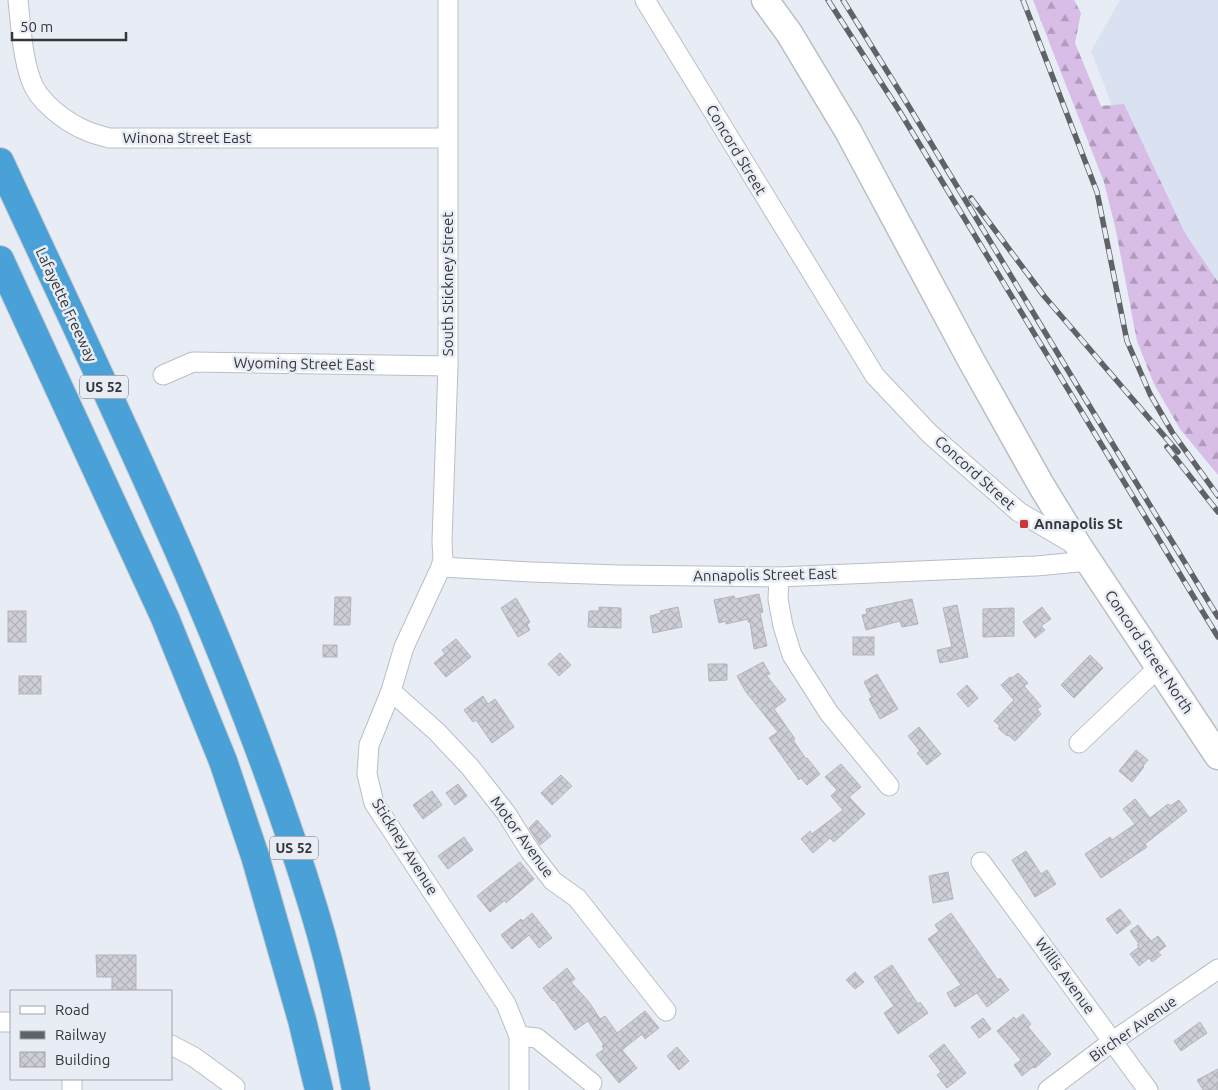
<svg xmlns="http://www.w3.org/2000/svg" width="1218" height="1090" viewBox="0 0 1218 1090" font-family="Ubuntu,sans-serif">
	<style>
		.built { fill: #dae1f0 }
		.forest { fill: url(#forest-firs) }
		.building { fill: url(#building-cross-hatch); stroke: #b5b4bd }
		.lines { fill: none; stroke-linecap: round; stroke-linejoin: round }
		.minor-casing { stroke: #b9bec6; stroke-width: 21 }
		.secondary-casing { stroke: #b9bec6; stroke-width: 29 }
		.motorway-casing { stroke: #cacacb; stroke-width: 30 }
		.minor { stroke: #fff; stroke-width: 19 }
		.secondary { stroke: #fff; stroke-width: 26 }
		.motorway { stroke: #49a1d7; stroke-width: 28 }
		.rail-casing { stroke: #606267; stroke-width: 5.5 }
		.rail { stroke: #e8ecf5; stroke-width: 4; stroke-dasharray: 11; stroke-linecap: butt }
		.poi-dot { fill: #c73932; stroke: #e8ecf5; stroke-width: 2 }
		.labels { text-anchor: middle; stroke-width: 5; stroke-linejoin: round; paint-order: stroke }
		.shield { fill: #e8ecf5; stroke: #696c71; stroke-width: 1 }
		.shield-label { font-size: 14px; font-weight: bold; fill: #333538 }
		.street-label { font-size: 15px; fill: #333538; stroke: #e8ecf5 }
		.poi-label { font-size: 15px; font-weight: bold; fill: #333538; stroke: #e8ecf5; text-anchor: start }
	</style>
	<defs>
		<pattern id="forest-firs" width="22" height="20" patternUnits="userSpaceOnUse" patternTransform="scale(1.25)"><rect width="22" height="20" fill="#d8bee7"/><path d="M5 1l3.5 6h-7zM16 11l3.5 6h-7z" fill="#b09bbc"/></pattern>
		<pattern id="building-cross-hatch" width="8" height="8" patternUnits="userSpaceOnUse" patternTransform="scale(1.25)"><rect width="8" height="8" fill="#ceced7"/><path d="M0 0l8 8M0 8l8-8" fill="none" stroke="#b1b2b9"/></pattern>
	</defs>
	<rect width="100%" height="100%" fill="#e8ecf5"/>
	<polygon class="built" points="1120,0 1218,0 1218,282 1185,233 1124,105 1112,105 1091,51"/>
	<polygon class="forest" points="1033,0 1074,0 1081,13 1075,43 1101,106 1124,104 1185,233 1218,282 1218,475 1180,429 1154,384 1137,341 1116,231 1104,182 1051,47"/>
	<g class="building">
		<polygon points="759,594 763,612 760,613 767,646 754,649 750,622 748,622 748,619 726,624 726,621 719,623 714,600 734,596 735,599"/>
		<polygon points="335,597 351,597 350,625 334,625"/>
		<polygon points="516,598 530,622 527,625 530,630 518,637 501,608"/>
		<polygon points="912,599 918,624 902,627 900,621 866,630 862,615 867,614 866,609"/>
		<polygon points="957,605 968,657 940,663 937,650 952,647 943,608"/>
		<polygon points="599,607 621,608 621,628 588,627 589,611 599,611"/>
		<polygon points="678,607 682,627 653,633 650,616 661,613 660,611"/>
		<polygon points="1042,607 1051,619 1041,626 1045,630 1035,638 1023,622"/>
		<polygon points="1014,608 1014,636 983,637 983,609"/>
		<rect x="8" y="611" width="18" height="31"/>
		<rect x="853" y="637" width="21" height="18"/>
		<polygon points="456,639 471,657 446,677 434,663 445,654 442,650"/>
		<rect x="323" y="645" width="14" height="12"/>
		<polygon points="560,653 571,665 559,676 548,664"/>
		<polygon points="1090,655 1103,668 1074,698 1061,685"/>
		<polygon points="763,662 770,674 766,675 786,700 774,709 795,739 793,740 806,759 807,758 820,774 807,785 801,778 799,780 769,738 778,732 746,692 737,676"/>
		<polygon points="708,664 727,664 727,680 709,681"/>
		<polygon points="1018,673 1028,683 1024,686 1041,706 1037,709 1041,714 1015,741 1008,735 1007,736 998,728 1000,726 994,721 1014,700 1001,685 1010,677 1012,678"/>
		<polygon points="877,674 898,709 880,719 869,699 872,697 864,682"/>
		<rect x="19" y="676" width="22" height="18"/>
		<polygon points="967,685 978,698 968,707 957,694"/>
		<polygon points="483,696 488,704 495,699 514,727 492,743 476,720 473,722 464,710"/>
		<polygon points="919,727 941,754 927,765 917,753 920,751 908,736"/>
		<polygon points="1136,750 1148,760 1143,766 1144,767 1132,782 1119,771"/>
		<polygon points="841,764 861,787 849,797 865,814 834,842 830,838 813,853 801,839 810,831 812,834 843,810 831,796 837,790 825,777"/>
		<polygon points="561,775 572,786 552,805 541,793"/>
		<polygon points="458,784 467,796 455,805 446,793"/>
		<polygon points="432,791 442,805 423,819 413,805"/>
		<polygon points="1135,799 1150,818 1168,804 1170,806 1179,800 1187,811 1145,844 1147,847 1101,878 1085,854 1110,837 1112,840 1135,824 1123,809"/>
		<polygon points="537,820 551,836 540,845 529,828"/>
		<polygon points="464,837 473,850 448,869 438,856"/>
		<polygon points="1026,851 1041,874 1047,870 1056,884 1035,897 1012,860"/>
		<polygon points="520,862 534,879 506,903 505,900 490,912 477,896"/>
		<polygon points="948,872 953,899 933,903 929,876"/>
		<polygon points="1120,909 1131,923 1117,934 1106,919"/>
		<polygon points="532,913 552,938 539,948 529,935 512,949 501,935 521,919 523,921"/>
		<polygon points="951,913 998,980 1000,978 1009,990 987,1007 977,993 955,1007 947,993 961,985 928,939 939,931 935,925"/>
		<polygon points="1138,925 1148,938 1148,937 1151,941 1158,936 1166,946 1158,952 1161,955 1152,962 1149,958 1139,966 1130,954 1139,947 1137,945 1139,944 1130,931"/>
		<polygon points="96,955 136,955 136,991 112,991 112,977 97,977"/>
		<polygon points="892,965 918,1004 920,1002 928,1013 898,1034 884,1013 894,1006 874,977"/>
		<polygon points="567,968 575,979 571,982 589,1002 600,1019 605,1016 617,1033 645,1011 659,1028 645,1039 642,1034 622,1050 637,1068 619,1083 596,1055 604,1049 602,1046 604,1045 588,1021 575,1030 554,1000 553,1001 543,988"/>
		<polygon points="855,972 864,982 855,989 846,980"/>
		<polygon points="1023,1014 1031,1024 1028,1027 1051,1054 1035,1068 1033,1067 1022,1076 1014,1065 1021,1060 997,1031 1014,1017 1016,1020"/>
		<polygon points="983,1018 991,1029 979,1038 971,1027"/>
		<polygon points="1200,1022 1207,1033 1181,1051 1174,1041"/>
		<polygon points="944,1044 966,1073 947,1088 937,1075 941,1072 929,1056"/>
		<polygon points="677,1047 689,1061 679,1070 667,1056"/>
		<polygon points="1218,1069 1218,1090 1203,1090 1197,1080"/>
	</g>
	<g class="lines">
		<g class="minor-casing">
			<g id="minor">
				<path d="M18,0C21,27 22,55 31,80C38,102 67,123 87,131C94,134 102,136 109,138H447"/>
				<polyline points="448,0 448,366 442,542 443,559 441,567 404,647 391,691 369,745 367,774 374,803 506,1004 519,1036 519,1090"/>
				<polyline points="645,0 875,376 930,434 1019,512 1077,546"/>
				<polyline points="163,375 193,362 448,366"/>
				<polyline points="441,567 531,572 619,575 779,577 1036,566 1089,561"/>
				<polyline points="779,577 778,599 783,626 792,655 829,713 889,786"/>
				<polyline points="391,691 437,732 470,767 506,813 530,851 553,881 577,898 666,1011"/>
				<polyline points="1079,743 1159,667"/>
				<polyline points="981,862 1148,1090"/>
				<polyline points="0,1022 11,1022"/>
				<polyline points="519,1036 537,1038 592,1083"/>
				<polyline points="171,1045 194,1057 235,1087"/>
				<polyline points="72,1090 72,1079"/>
				<polyline points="1048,1090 1113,1041 1218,969"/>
			</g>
		</g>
		<g class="secondary-casing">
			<polyline id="secondary" points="765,0 789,33 848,131 972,362 1041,485 1079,547 1218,756"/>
		</g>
		<g class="motorway-casing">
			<g id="motorway">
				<path d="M0,162C113,407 235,650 314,910C332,969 345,1030 356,1090"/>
				<polyline points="0,260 165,618 223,761 255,856 302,1020 319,1090"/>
			</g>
		</g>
		<use href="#minor" class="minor"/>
		<use href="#secondary" class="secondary"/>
		<use href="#motorway" class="motorway"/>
		<g class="rail-casing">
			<g id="rail">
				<polyline points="828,0 900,112 1218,637"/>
				<polyline points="843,0 908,105 1081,392 1218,617"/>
				<polyline points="1023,0 1097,192 1127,341 1150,394 1172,432 1218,496"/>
				<polyline points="971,198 1044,296 1178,452"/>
				<polyline points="1167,447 1218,512"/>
			</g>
		</g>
		<use href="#rail" class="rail"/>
	</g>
	<rect class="poi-dot" x="1019" y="519" width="10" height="10" rx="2.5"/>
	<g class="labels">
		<g class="shield">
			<rect x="80" y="375.5" width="48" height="23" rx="4"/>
			<rect x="270" y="836.5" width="48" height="23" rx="4"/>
		</g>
		<g class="shield-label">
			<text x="104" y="392">US 52</text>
			<text x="294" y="853">US 52</text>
		</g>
		<g class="street-label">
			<text x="187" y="143">Winona Street East</text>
			<text transform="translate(736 150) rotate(59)" y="5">Concord Street</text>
			<text transform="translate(448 284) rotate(-90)" y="5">South Stickney Street</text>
			<text transform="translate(66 305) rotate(65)" y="5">Lafayette Freeway</text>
			<text transform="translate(304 364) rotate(1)" y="5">Wyoming Street East</text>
			<text transform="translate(975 473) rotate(42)" y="5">Concord Street</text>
			<text transform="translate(765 575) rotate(-1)" y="5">Annapolis Street East</text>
			<text transform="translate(1149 652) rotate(56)" y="5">Concord Street North</text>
			<text transform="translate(522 837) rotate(54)" y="5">Motor Avenue</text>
			<text transform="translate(405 847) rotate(58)" y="5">Stickney Avenue</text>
			<text transform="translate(1065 976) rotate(54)" y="5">Willis Avenue</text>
			<text transform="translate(1133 1029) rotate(-35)" y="5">Bircher Avenue</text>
		</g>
		<g class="poi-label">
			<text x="1034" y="529">Annapolis St</text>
		</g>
	</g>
	<rect x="10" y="990" width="162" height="90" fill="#e8ecf5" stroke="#a0a3a9"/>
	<rect x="20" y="1006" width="25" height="8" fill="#ffffff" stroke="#a0a3a9"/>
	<text x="55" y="1015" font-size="15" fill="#333538">Road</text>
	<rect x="20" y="1031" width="25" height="8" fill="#606267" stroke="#a0a3a9"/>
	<text x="55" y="1040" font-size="15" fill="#333538">Railway</text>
	<rect x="20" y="1052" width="25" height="15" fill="url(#building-cross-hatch)" stroke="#a0a3a9"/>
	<text x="55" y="1065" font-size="15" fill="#333538">Building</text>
	<path d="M12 32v8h114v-8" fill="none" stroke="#333538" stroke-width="2.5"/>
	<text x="20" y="32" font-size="15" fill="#333538" stroke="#e8ecf5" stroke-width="4" paint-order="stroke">50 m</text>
</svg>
